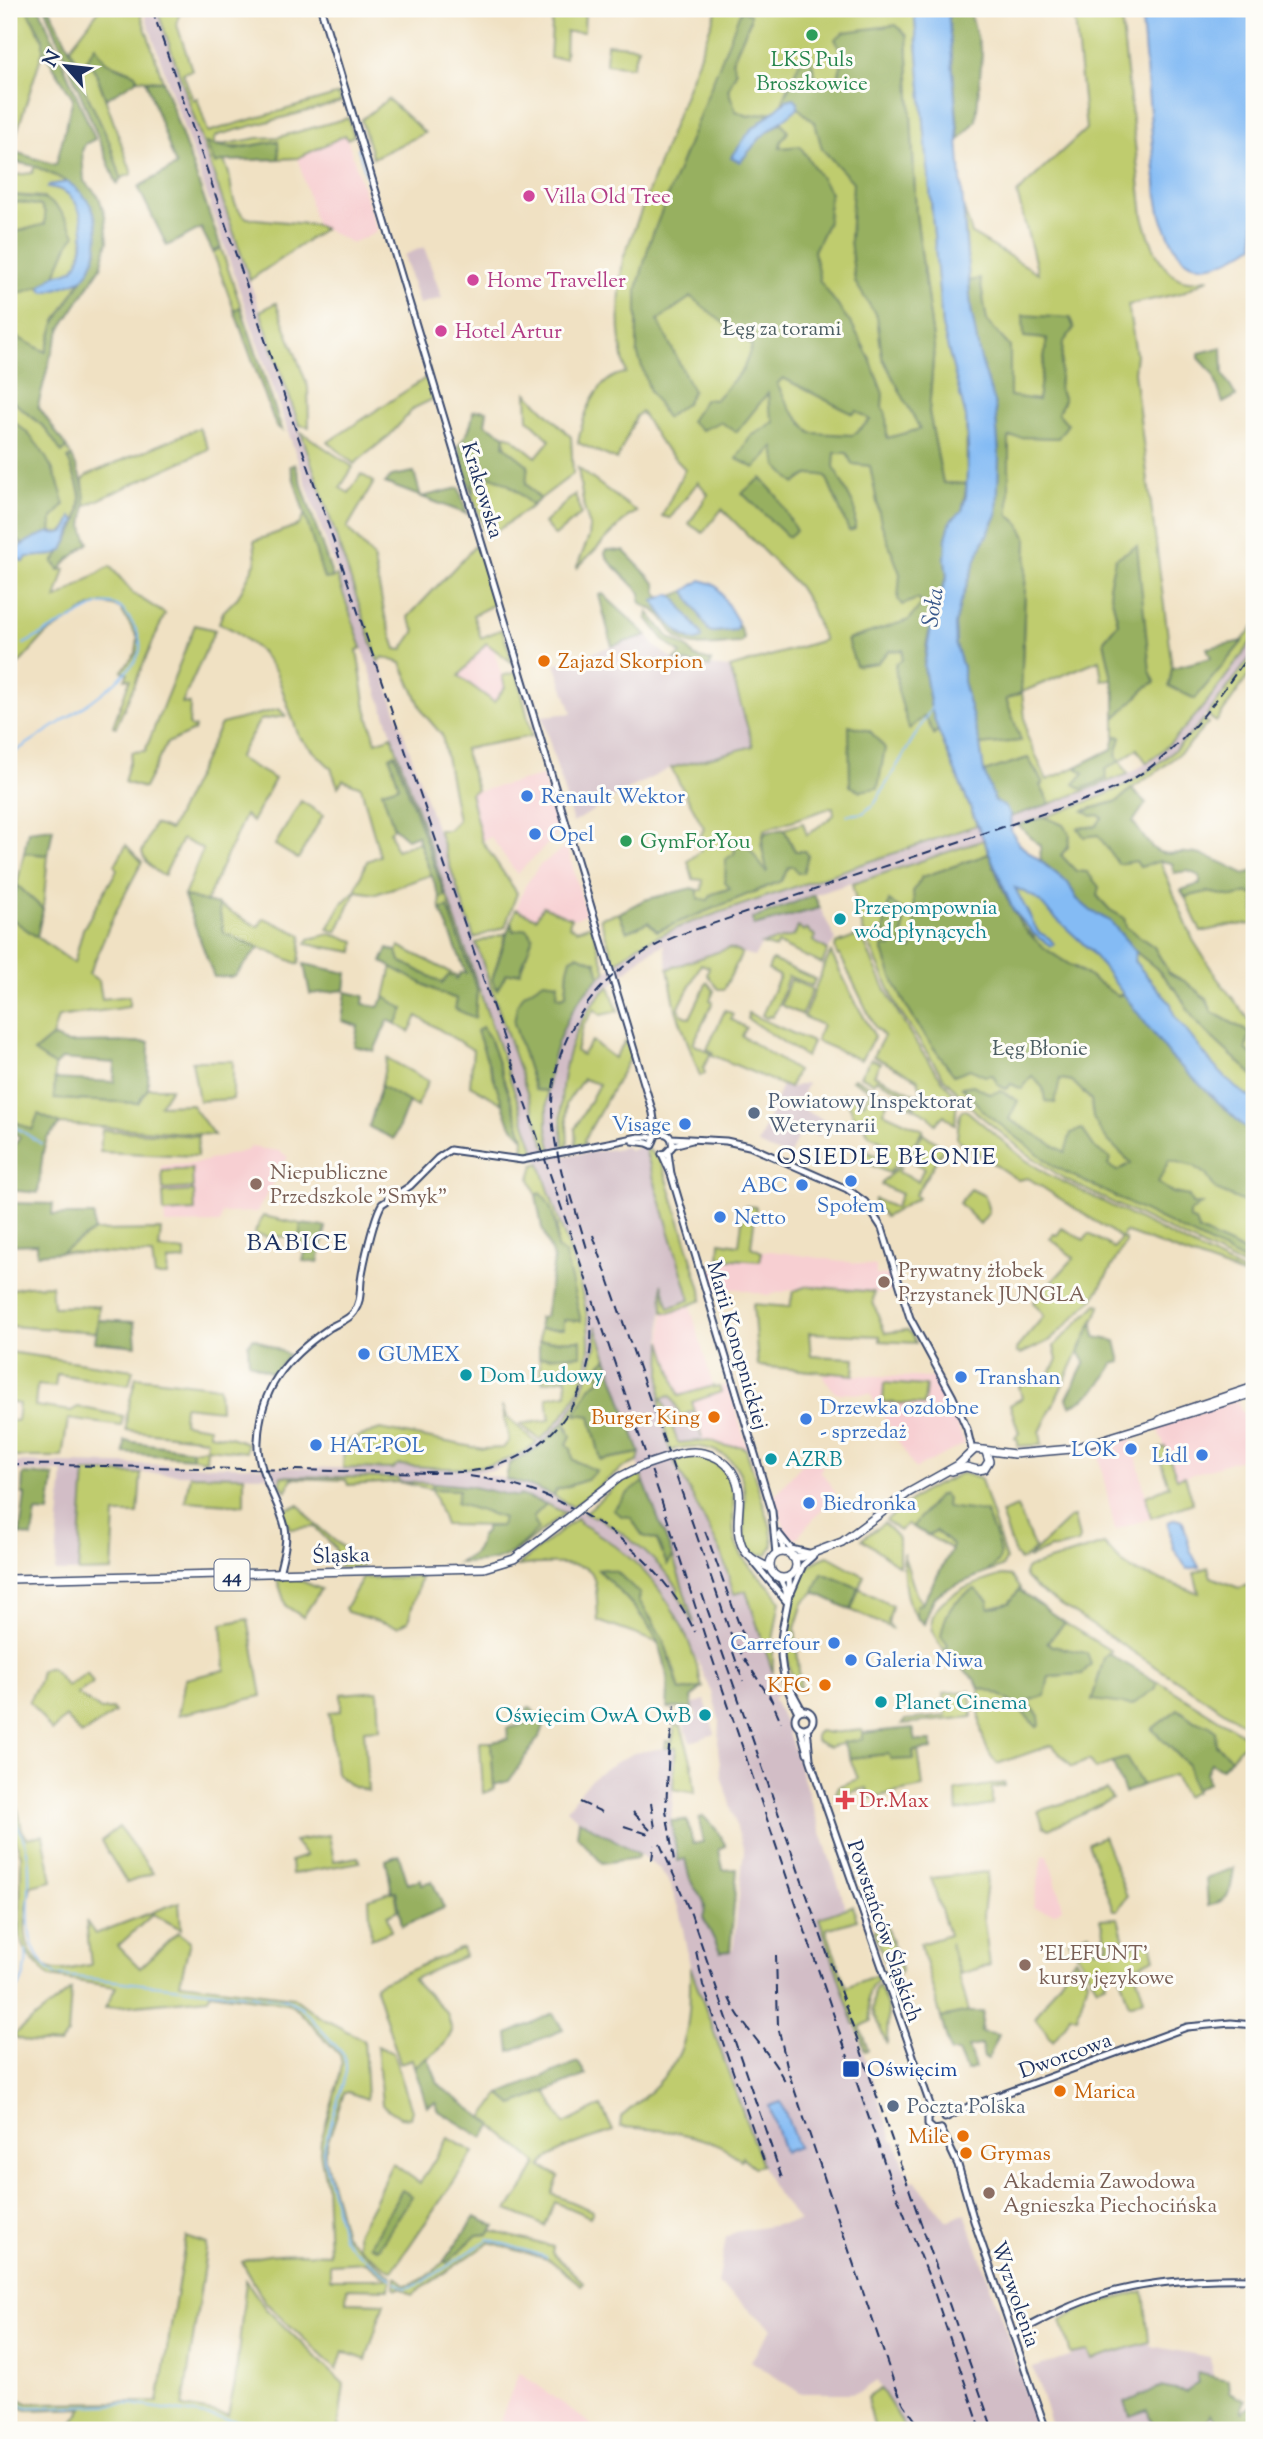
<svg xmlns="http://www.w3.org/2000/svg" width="1263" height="2439" viewBox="0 0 1263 2439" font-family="'Sorts Mill Goudy',serif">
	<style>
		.built { fill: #f7cfd2 }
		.industrial { fill: #d2bdc6; fill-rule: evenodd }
		.green { fill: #bfcc6e; stroke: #6d7e66; stroke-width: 2; fill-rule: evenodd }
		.forest { fill: #97b061; stroke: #597060; stroke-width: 2; fill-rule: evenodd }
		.water { fill: #84bbf4; stroke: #5075a9; stroke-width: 2 }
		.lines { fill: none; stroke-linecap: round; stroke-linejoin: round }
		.stream { stroke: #84bbf4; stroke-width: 2 }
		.minor-casing { stroke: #3b4a6d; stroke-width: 9 }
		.major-casing { stroke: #3b4a6d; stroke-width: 10 }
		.minor { stroke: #fff; stroke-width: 5 }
		.major { stroke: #fff; stroke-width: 7 }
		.rail { stroke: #1b2f5e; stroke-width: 2; stroke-dasharray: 10 5; stroke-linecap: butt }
		.major-bridge-casing { stroke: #3b4a6d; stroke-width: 10; stroke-linecap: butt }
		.major-bridge { stroke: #fff; stroke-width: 7 }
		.leisure-dot { fill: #2e9e5b; stroke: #fdfcf7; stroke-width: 2.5 }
		.hotel-dot { fill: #d1479c; stroke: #fdfcf7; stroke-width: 2.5 }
		.food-dot { fill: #e8710a; stroke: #fdfcf7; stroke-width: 2.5 }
		.shop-dot { fill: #3f7fe0; stroke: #fdfcf7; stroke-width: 2.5 }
		.culture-dot { fill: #0f9aa8; stroke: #fdfcf7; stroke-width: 2.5 }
		.service-dot { fill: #5c6f8a; stroke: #fdfcf7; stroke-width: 2.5 }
		.education-dot { fill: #8d6e63; stroke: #fdfcf7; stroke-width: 2.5 }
		.health-dot { fill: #e0444e; stroke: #fdfcf7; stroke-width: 2.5 }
		.transit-dot { fill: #1a4fb4; stroke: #fdfcf7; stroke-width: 2.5 }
		.labels { text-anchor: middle; stroke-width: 6; stroke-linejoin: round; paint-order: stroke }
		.shield { fill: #fdfcf7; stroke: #5f6c8c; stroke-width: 2 }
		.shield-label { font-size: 19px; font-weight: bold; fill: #1b2f5e }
		.leisure-label { font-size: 21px; fill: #27864d; stroke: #fdfcf7 }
		.hotel-label { font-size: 21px; fill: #b23c85; stroke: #fdfcf7; text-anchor: start }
		.park-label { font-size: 21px; fill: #4c5e63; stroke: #fdfcf7 }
		.street-label { font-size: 21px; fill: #1b2f5e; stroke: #fdfcf7 }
		.food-label { font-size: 21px; fill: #c56008; stroke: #fdfcf7; text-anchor: start }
		.shop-label { font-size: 21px; fill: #366cbe; stroke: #fdfcf7; text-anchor: start }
		.culture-label { font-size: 21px; fill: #0d838f; stroke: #fdfcf7; text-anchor: start }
		.service-label { font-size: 21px; fill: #4e5e75; stroke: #fdfcf7; text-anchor: start }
		.education-label { font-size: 21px; fill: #785e54; stroke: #fdfcf7; text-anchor: start }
		.health-label { font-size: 21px; fill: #be3a42; stroke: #fdfcf7; text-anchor: start }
		.transit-label { font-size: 21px; fill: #164399; stroke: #fdfcf7; text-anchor: start }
		.water-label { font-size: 23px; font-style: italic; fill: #3a598b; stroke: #fdfcf7 }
		.neighbourhood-label { font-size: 23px; letter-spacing: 2px; fill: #1b2f5e; stroke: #fdfcf7 }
		.quarter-label { font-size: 24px; letter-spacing: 2px; fill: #1b2f5e; stroke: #fdfcf7 }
	</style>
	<rect width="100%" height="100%" fill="#fdfcf7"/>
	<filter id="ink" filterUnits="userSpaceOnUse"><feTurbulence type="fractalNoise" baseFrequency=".0143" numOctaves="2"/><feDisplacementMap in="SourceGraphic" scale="14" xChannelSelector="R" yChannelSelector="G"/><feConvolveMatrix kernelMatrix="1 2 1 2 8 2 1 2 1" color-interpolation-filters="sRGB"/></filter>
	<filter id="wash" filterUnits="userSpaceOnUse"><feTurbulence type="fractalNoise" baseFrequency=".00686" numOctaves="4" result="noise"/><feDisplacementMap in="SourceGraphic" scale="28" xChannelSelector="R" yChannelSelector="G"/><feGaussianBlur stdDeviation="1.57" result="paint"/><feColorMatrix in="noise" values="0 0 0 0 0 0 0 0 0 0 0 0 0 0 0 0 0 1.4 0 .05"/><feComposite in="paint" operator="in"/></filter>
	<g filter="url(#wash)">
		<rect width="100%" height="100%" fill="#f0e1c3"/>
		<g class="built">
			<polygon points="346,135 377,232 352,243 316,225 298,158"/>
			<polygon points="486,643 493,647 505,687 494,702 459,676"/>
			<polygon points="543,776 558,834 517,874 491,837 482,841 470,793"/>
			<polygon points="567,846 586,914 574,919 543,906 536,918 516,909 525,886 539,866"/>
			<polygon points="249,1147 280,1151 288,1157 257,1212 222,1213 220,1223 165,1224 161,1166 194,1164 248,1150"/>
			<polygon points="771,1251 876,1266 876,1275 891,1275 895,1290 881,1293 809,1286 768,1295 738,1289 712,1289 707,1270 716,1269 719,1258 760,1261 762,1252"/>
			<polygon points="690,1305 713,1386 679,1396 662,1341 663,1312 670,1313"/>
			<polygon points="822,1374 936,1378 965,1444 915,1469 870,1394 835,1393"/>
			<polygon points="728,1385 760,1488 759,1489 736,1457 703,1440 691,1403 681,1399"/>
			<polygon points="1237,1400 1254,1439 1254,1455 1177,1479 1157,1427"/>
			<polygon points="1132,1438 1151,1518 1115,1530 1097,1449"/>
			<polygon points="811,1454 823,1468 820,1470 836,1493 796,1539 787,1536 774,1496"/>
			<polygon points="1043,1855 1048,1855 1063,1907 1055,1913 1033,1908"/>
			<polygon points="519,2372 568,2407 598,2430 525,2430 500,2421"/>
		</g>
		<g class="industrial">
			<path d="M143,9H157L547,1154L552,1152L547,1128L546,1102L549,1069L559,1038L573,1010L596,981L638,945L659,934L748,901L977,825L984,840L817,894L752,919L755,926L820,908L836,940L828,950L803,934L762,944L754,957L729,948L668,969L664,944L642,957L600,995L570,1048L560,1096L559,1119L565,1156L626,1147L629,1151L644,1146L690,1301L669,1308L662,1288L660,1406L666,1438L674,1461L691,1497L721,1552L734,1594L746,1591L780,1693L773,1698L785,1723L846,1908L819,1919L893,2142H896L910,2181L915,2180L946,2220H951L965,2213L1040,2430H907L898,2420L877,2381L862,2391L851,2393H800L751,2361L772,2328L718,2284L726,2237L735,2232L799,2221L772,2187L762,2165L690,1966L680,1914L671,1885L660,1869L642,1856L579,1820L567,1809L589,1781L608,1767L633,1753L677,1746L671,1821L677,1860L685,1859L693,1886L701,1893L719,1951L733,1950L744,1851L721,1775L718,1748L719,1720L712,1692L672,1607L652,1579L632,1558L604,1537L580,1523L579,1520L553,1507L521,1495L518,1497L468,1486L398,1482V1478H393L281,1476V1479L270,1480L268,1476L85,1472L78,1572H55L63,1472L9,1471V1462L392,1469L399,1465L446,1468L497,1464L524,1451L554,1427L577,1393L585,1372L589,1350V1330L582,1288ZM597,1329L639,1452L638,1462L644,1482L673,1557L691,1617L672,1580L638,1545L613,1526L596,1516L594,1518L533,1487L498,1477L473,1473L493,1470L509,1464L539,1447L559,1428L573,1410L585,1386L594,1350L596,1349Z"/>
			<polygon points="424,247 442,298 419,304 404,255"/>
			<polygon points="647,635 656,647 674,660 688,664 730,668 753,746 671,768 623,792 573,823 542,716 572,713 555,664"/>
			<polygon points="1254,638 1254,653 1183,744 1161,763 1125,787 1018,825 1010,831 1010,817 1123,777 1147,763 1181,733 1199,713"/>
			<polygon points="805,1083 807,1084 797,1106 827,1122 819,1137 801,1129 789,1157 758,1144 782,1085 789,1088"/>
			<polygon points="671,1395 693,1410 703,1440 678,1444 662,1398"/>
			<polygon points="705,1700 715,1734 690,1742 683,1721 697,1717 693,1704"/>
			<polygon points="1149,2342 1151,2346 1210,2357 1213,2376 1198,2373 1199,2383 1186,2393 1160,2387 1125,2403 1147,2410 1155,2430 1053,2430 1033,2368 1088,2350 1092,2359"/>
		</g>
		<g class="green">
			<polygon points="20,9 27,9 43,40 43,50 11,151 9,150 9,46"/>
			<path d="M100,9H139L163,81L138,79C128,65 102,62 87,59L96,73L132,174L121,178L109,141L81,82L80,70L70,48Z"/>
			<path d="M157,9H200L179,14L177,25L192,70L183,73L193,100L197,98L208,132L339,94L341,102L218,135L214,139L215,146L258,138L279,137L348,118L354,136L347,139L345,135L298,158L279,159L277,141C250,146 233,150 206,144C212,149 220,154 223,160C236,179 225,202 247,218L316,225L324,229L250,280Z"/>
			<polygon points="553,9 585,9 584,32 566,32 565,58 550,58"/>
			<path d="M717,9H914L942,326L966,417L967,484L943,483L929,412L934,347L916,214L907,36L904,33L930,614L876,663L889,651L903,649L902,660L909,728L925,716L934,734L938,730L977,825L686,924L638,945L615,964L600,918L619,913L627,932L648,922L657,931L781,881L789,866L794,867L795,851L784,829L803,823L807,835L834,815L833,807L764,830L761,845L768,871L766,872L761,867L730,888L712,894L708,901L697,899L698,890H702L703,880L693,879L688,861L702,850L699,840L704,828L671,768L753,746L730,668L824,640L809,603L798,586L722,509L703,533L689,524L708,494L698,482L670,518L662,516L685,469L662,445L641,412L636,416L617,460L578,443C582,418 596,376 626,373C617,335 618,298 623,259ZM750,21L732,62L736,72L728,89L735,111L748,116L772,113L749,131L637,289C663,195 707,109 750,21ZM637,305L675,411L667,418L637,352Z"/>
			<path d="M1074,9H1120L1143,216C1149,238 1161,278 1188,281C1194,282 1204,279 1210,278L1181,293L1128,305L1136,354L1134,372L1172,668L1169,686L1195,699L1254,626V638C1221,683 1191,729 1147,763L1137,749L1120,761L1128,774L1050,804L1040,785L1043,783L1028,758L984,772L980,745L1021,741L1006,698L1021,692L1027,539L1019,524L1009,515V436L1057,438L1067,424L1058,413L1064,400L1059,389L1063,343L1047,339L1038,401L1009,396L1010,347L987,321L980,280L969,281L964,209L972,234L1038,273L1017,193L1086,129ZM1109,586L1155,682L1147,687L1115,718V736L1121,737L1116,755L1104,770L1084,773L1076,767L1047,780L1027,736L1022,692L1099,660L1102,680L1112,679L1104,640L1118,623Z"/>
			<polygon points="607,44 638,47 632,67 606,64"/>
			<polygon points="388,99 425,133 373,158 361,120"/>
			<path d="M35,166L68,182L49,185V187C62,189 73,195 79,208C85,222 85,261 71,271C66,274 60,273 55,275L68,245L75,235L44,197L9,195V176L32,173Z"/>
			<polygon points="20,202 41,206 45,213 45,225 16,232 9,232 9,204"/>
			<polygon points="221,248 241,307 234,310 213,252"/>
			<path d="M81,280L55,323L46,352L10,335L9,338V304L20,293L41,286L42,291C51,291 56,285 64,284C71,283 74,283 81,280Z"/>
			<polygon points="276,303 308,387 309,427 299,425 260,311"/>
			<polygon points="427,377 433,399 414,408 390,435 354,464 328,442"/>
			<path d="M527,393L571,437L573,474L540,499C525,483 503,458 505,435L511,437L536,457L550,440L528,419Z"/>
			<path d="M9,398L45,428L62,452L67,448L72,457L68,459C77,483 85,496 76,521L72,518C66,530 65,534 51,532L52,519L64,505L29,435L9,419Z"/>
			<polygon points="199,428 209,449 85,506 83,480 87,475"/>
			<polygon points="301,432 353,467 340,488 349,493 361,474 374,482 347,528 373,557 385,616 396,649 402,650 415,631 408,617 476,545 495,604 473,615 481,638 502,629 513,663 486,643 459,676 494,702 505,687 502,676 517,672 532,736 464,749 477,790 470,793 482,841 517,893 505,927 474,938 438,830 448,830 458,820 442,735 424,714 401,663 383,657 378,661"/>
			<polygon points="578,468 637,512 629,516 576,569 589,537 590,526 584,508"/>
			<path d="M474,473C503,478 512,485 532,506L487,538L472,495Z"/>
			<polygon points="575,494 581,514 555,536 544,523"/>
			<polygon points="306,512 324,579 337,576 362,648 357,650 366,708 376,742 392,736 537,1157 523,1158 524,1138 489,1038 482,1028 477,1031 503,1104 470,1085 473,1050 417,1016 409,1032 396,1024 404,1009 385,997 392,966 439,993 457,999 477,990 447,907 441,910 440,898 445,896 396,755 390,757 399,786 382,791 394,828 390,831 396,850 419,842 431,875 376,894 356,891 337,932 328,929 342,903 355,891 367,861 380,856 361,787 343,780 338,787 331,768 299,737 276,672 261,652 235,631 219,623 223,612 238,597 256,561 254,541 299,525"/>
			<polygon points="9,532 23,545 15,550 18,558 24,562 27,557 54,555 63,550 53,562 59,570 65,569 56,599 110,566 134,594 165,614 116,727 113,726 130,679 125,679 128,674 122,671 136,653 138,638 120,608 103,603 90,607 44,636 18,665 9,669 9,556 12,552 9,549"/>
			<polygon points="195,625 215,630 182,703 190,704 189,724 191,728 195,727 194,731 167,743 144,788 124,782 132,752 145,751"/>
			<polygon points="1254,653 1254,668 1216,722 1207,715"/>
			<path d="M279,709L286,716L260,720L238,758L275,779L252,822L245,815L206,902L184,896L203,849L182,839L164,876C155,872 144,861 142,852L154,824L170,830L221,724Z"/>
			<path d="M1204,719L1208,723L1186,748L1159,770L1131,789L1118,801L1085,810L1099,815L1102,818L1096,827L1079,828L1098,834L1136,861L1140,867L1160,861L1193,940L1217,978L1254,1026V1057L1246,1049L1250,1033L1212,1012L1206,998L1186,982L1169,973L1154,947L1126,927L1124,918L1110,910L1061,855L1068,847L1063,825L1045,817C1117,792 1153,779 1204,719Z"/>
			<polygon points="301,801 323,815 298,859 275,845"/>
			<path d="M984,840L989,854L922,877L1006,914L1035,938L1025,929L1013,910L1034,933L1051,946L1054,944L1049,938L1038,932L1014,887C1028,894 1041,897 1048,911L1090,950L1124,994L1117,996L1073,965L1254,1144V1272L1066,1180L1026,1153L977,1113L944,1078L898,1009L863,930L852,884Z"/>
			<polygon points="126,845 142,862 114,915 89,974 99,981 102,999 129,996 129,1007 58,1017 52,1037 34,1052 55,1066 54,1099 138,1103 148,1088 171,1088 160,1105 191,1104 214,1135 60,1124 39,1115 32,1131 16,1122 13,1128 9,1125 9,917 74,963 83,929 117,870 115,865"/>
			<polygon points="24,853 48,855 43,909 17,885"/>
			<polygon points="1207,892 1234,897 1248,893 1254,896 1254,924 1232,925 1201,932 1185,897"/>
			<polygon points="218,905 258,927 264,918 302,935 299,964 224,933"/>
			<polygon points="543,906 571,918 569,926 577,930 591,925 606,972 600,977 596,962 568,969 566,995 562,997 557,996 514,1023 535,1090 547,1091 547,1128 552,1152 548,1154 476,943 506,933 492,980 513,931 511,922 516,909 536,918"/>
			<polygon points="798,927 804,931 806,929 815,936 813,941 828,950 822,964 778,944 775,948 762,944 794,936"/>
			<polygon points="330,934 355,941 354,952 306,944 309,939"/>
			<path d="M857,936L863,939C886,997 916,1050 957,1098L955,1125L944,1115L935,1124L928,1115L914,1108L921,1091L918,1079L873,1056L884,1036L875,1027L840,955L838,956L835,949L836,944Z"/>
			<polygon points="399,946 459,977 443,984 400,961 397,952"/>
			<polygon points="729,948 742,953 724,989 718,989 707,974 709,967 701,964 679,1007 681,1014 690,1018 707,982 714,991 710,1000 713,1002 693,1044 711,1053 703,1068 705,1073 700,1076 676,1010 668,969"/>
			<polygon points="1136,952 1156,968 1177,991 1194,1019 1208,1034 1254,1076 1254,1100 1236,1088 1214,1066 1173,1015 1171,1004 1134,961"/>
			<polygon points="831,953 857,1005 873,1033 874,1037 861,1060 816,1041 822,1025 804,1017 824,966"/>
			<polygon points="772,960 815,979 812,986 788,976 778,1007 772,1017 769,1016 767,1018 762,1015 780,976 768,970"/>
			<polygon points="790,979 812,989 802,1015 781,1005"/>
			<path d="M609,986L618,1011L601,1015L595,1009L583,1026L576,1051L582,1055L592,1041L614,1058L626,1040L631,1056L584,1140L585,1144L576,1146L575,1129L599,1084L583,1079L566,1104L568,1146L564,1148C555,1090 565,1027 609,986Z"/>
			<polygon points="725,1010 733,1014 731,1019 746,1028 742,1036 797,1071 789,1088 712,1055 713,1052 707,1049"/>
			<polygon points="748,1013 812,1042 806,1057 748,1019"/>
			<polygon points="387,1058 428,1081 417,1107 381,1086"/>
			<polygon points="871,1059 880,1063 874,1075 917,1095 912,1107 900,1102 904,1093 876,1079 874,1083 860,1076"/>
			<polygon points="192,1061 233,1061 233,1099 199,1101"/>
			<polygon points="854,1078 885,1094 889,1099 883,1112 923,1130 900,1164 896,1164 889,1173 857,1159 861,1149 882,1158 889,1144 869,1135 862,1122 856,1120 844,1094 864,1103 870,1090 852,1080"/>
			<polygon points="962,1110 966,1110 1023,1158 1047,1174 1254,1277 1254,1279 1125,1232 1121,1238 1125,1239 1125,1243 1094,1298 1051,1340 1021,1354 1017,1353 1016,1349 1044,1316 1033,1302 1074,1258 1050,1238 1054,1234 1057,1235 1062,1228 1084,1240 1089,1234 1114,1248 1121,1238 1028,1178 1018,1180 959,1141 957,1137 960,1113"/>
			<polygon points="102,1130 198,1136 197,1156 100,1152"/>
			<path d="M923,1133L944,1148L915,1195L918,1198L885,1217L874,1202L875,1199L895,1208L901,1194L881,1185C885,1176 894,1174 898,1166L901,1167L898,1172L918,1181L924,1168L906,1159Z"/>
			<polygon points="644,1146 659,1159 663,1166 701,1290 702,1300 670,1313 663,1312 662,1284 669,1308 690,1300"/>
			<path d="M540,1163C549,1192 559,1221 569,1249C594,1326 606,1380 540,1440L520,1424L550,1420L547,1397L567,1394L566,1378L543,1382L539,1357L580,1355L581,1340L539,1341L540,1329H563L564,1319L580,1321L557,1248V1226L541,1193L536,1195L530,1178L534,1165Z"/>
			<polygon points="192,1169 193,1188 163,1190 162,1171"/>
			<polygon points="971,1189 985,1196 989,1212 980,1224 959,1203"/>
			<polygon points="194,1191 195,1211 164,1213 163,1193"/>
			<polygon points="744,1206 756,1207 751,1247 762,1252 760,1261 719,1258 720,1242 739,1245"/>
			<polygon points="263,1216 301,1224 299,1239 278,1236 277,1239 254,1234"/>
			<polygon points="161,1230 159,1249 185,1251 185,1260 168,1261 167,1276 155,1276 152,1255 61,1252 94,1231"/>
			<polygon points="51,1285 53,1307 99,1306 97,1332 9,1326 9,1290 27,1286"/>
			<polygon points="808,1286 874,1292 873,1302 885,1333 907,1330 912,1334 916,1343 880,1341 880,1336 809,1333 811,1356 855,1358 854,1375 758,1366 753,1304 790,1307 793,1291"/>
			<polygon points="1097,1304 1101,1305 1040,1432 1042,1445 1018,1446 1018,1440 1015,1438 1019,1433 1010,1405 1022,1398 1019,1386 1049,1375 1057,1360 1054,1346"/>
			<path d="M596,1326L607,1358L598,1367L600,1380L576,1415H590L601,1460L640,1453L638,1462L624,1467L573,1507L554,1496L556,1490L586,1480L596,1471L573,1460L571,1449L567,1444L569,1429L564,1422C580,1400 589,1377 594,1350L596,1348Z"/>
			<path d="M662,1341L679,1396L713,1386L714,1388L719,1387L721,1392L692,1402L702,1437L693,1411L681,1416L671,1396L662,1398L678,1443L709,1440L725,1446H740L746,1449L771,1528L773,1545L768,1554C734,1562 747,1507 744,1489C740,1452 702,1440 670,1451L660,1406Z"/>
			<polygon points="9,1352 133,1370 129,1385 57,1374 55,1387 37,1385 35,1406 71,1411 78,1407 123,1416 121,1426 68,1419 62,1457 9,1457 9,1420 17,1421 19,1404 9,1402"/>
			<polygon points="136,1377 219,1387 220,1410 184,1406 183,1423 209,1427 209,1434 230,1437 247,1443 246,1452 207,1448 206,1460 193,1458 192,1450 206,1448 207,1439 126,1430 127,1412"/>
			<polygon points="884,1383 926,1386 924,1405 883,1402"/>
			<path d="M502,1405L508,1418L537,1443C493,1475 451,1469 399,1465L392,1469L343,1468L344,1442L380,1429L483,1449L503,1448L509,1441Z"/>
			<polygon points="1165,1447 1177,1478 1185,1476 1193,1503 1151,1518 1146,1496 1169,1486 1157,1450"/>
			<path d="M688,1456C700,1456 708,1458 718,1465C747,1486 724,1522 739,1550C748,1570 770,1582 780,1601L773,1640V1673L746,1591L734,1594L721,1552L674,1461Z"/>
			<polygon points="85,1472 141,1474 138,1514 115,1514 112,1571 78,1572"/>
			<path d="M641,1472L644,1482L628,1493L622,1516H630L643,1536L657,1540L667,1564L673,1557L694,1623L677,1593L678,1588C656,1558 627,1535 596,1516L594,1518L585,1513L617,1485Z"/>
			<path d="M962,1473L978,1478L981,1480L1006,1560L1002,1567L946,1588L934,1598L924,1624C902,1608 904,1577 903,1553L916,1594L922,1604L952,1549L907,1524L899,1531L886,1520L924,1491Z"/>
			<polygon points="190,1475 244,1476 244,1505 185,1501"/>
			<polygon points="281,1476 398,1478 399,1482 433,1483 433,1489 460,1490 457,1503 504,1518 501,1526 445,1525 432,1489 398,1482 348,1485 346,1480 292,1478 286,1491 280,1484"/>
			<polygon points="546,1504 565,1513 511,1555 538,1529 533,1517"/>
			<polygon points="299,1505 315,1524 362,1564 362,1567 338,1567 335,1548 315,1527 290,1529 281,1510"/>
			<polygon points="1017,1507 1035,1549 1024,1559 1020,1560 1015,1555 1001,1513"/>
			<polygon points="1074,1517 1079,1538 1078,1543 1056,1549 1051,1548 1028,1558 1070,1518"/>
			<path d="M577,1518L580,1523C645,1559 688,1614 702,1688L680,1691C671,1653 655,1615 626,1588C617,1579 612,1572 599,1570C622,1593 643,1615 659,1643L598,1621C597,1609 598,1581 591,1572C582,1560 531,1564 517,1566Z"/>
			<polygon points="884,1523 899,1539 899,1566 862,1539"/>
			<polygon points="1104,1544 1124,1565 1137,1572 1199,1593 1194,1573 1208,1567 1211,1577 1239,1588 1254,1583 1254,1731 1037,1589 1026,1578 1024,1573 1027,1568"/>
			<path d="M828,1556L864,1576L859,1588L892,1606L888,1623L891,1628L851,1610L859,1588L822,1573L814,1592L803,1603L795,1628L801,1693C796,1685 792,1677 789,1668C783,1644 792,1592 805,1571C810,1563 819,1559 828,1556Z"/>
			<path d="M1002,1575L1011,1576L1020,1589L1009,1603L988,1608L948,1645L945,1651C904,1604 968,1586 1002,1575Z"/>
			<polygon points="421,1577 408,1621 398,1627 347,1612 345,1608 363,1578"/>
			<polygon points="294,1578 321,1589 303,1617 286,1606 277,1579"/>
			<polygon points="248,1619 262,1696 178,1715 185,1679 225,1670 222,1624"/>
			<path d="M1065,1623L1111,1651L1104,1658L1092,1700L1155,1688L1158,1681L1245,1736L1248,1740L1244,1746L1242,1745L1231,1758L1216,1745L1208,1725L1194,1721L1178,1709L1152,1729L1188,1765L1195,1792L1185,1797L1174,1775L1142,1785L1126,1758L1095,1769L1089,1760L1072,1767L1052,1745L997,1764C978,1742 979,1716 979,1688C1005,1692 1019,1709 1037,1727L1039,1716L1027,1701L1049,1676L1082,1674L1047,1642Z"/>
			<polygon points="50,1667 67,1686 87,1673 93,1683 77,1694 101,1710 112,1709 115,1713 81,1735 66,1717 52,1731 29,1701 39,1681 41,1670"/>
			<polygon points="378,1691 380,1729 364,1730 368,1791 348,1784 336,1773 329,1712 341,1711 341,1694"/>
			<polygon points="970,1691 972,1717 902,1724 905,1720 946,1716 944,1693"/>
			<polygon points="675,1725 681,1726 692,1764 695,1793 673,1789 676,1747 665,1748 666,1741 672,1742"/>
			<polygon points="862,1730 862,1739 829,1747 816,1741 816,1734 819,1731 830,1733"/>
			<polygon points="480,1742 491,1742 494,1789 483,1793"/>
			<polygon points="918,1750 923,1787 869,1798 867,1788 835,1796 839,1786 858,1779 850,1758 888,1754 914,1759 913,1751"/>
			<polygon points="1004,1783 1005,1786 992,1788 992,1805 957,1811 956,1790"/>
			<polygon points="1107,1790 1112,1799 1049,1829 1044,1827 1038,1811"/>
			<path d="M15,1796L22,1830L27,1838L43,1835L52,1881L31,1886C26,1911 17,1947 42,1964C46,1967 53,1970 58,1970C68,1971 80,1966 91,1965L86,1921L95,1934L179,1902L181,1929L153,1914L118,1946L140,1968L178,1932L190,1941L180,1983L293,1997L318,2016L364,2040L367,2099L348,2092L344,2093L325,2150V2158L345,2236L392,2277L389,2289L347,2288L346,2302L384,2303L366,2360L343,2351L337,2370L265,2302L242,2262C267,2251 301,2253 329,2254L326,2182L320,2152L321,2141L340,2075L342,2064L340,2055L299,2011L287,2003L210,1993L208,1998L105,2008L116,1987L50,1977L28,1955L20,1938L21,1855L9,1822V1800ZM366,2262L387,2279H330V2264Z"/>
			<polygon points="119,1827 153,1873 127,1883 101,1841"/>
			<polygon points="329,1835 334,1861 359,1857 360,1862 292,1874 291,1861 306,1856 294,1841"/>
			<polygon points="1103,1836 1127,1896 1117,1910 1113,1910 1088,1843"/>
			<polygon points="988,1872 983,1915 990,1965 960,1974 950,1943 969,2012 941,2018 920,1944 949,1935 931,1878"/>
			<polygon points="395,1890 398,1910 388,1915 391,1931 371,1939 369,1899"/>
			<path d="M852,1906L857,1920L826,1929L846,1987L877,1975L878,1981C864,1990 868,2006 871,2021L860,2027L868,2050L865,2051L856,2024H854L819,1918Z"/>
			<polygon points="1118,1918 1126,1948 1151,1942 1155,1958 1134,1967 1144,1999 1129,2005 1117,1966 1102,1970 1106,1983 1097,1987 1069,1940 1089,1933 1095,1949 1108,1945 1100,1919"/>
			<polygon points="886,1925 901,1969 899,1973 890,1976 874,1930"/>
			<path d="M462,1948L465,1956L413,1979L447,2013L452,2031C444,2050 431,2056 414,2066L412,2059L400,2063L375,1985Z"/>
			<polygon points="1075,1958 1088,1981 1077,2017 1070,2015 1065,2026 1053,2041 1035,2018"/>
			<path d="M690,1966L762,2165L754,2167L742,2157L741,2160C708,2133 661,2129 620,2127L621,2117C684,2065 691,2048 690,1966Z"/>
			<polygon points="879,1985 888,2009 887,2044 872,2010 875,1989"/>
			<polygon points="71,1990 68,2034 59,2044 28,2042 12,2036"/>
			<polygon points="377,2046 393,2053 412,2110 410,2118 400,2117 382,2105"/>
			<path d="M546,2092L564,2124L601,2106L613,2131C592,2139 552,2148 541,2167L559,2176L552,2194L593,2211L590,2217L555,2202L545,2226L508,2210L526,2184L537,2163L483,2118L500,2094L513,2105Z"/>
			<polygon points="448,2138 474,2152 392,2271 358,2247 357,2233 374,2202 392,2163 420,2183"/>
			<path d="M491,2231L553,2247L552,2253L583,2282L581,2285L550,2260L490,2242L412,2295L400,2287L398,2289L395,2288L396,2277L406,2285C422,2282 434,2273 444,2261L447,2262L477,2235L489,2234Z"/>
			<polygon points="186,2237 207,2244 183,2407 228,2415 235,2383 246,2280 265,2308 344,2384 338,2430 280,2430 248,2425 247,2430 68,2430 83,2408 27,2410 9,2403 9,2397 17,2398 27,2403 158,2402"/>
			<polygon points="1144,2291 1149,2342 1092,2359 1088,2351 1071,2354 1061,2320 1091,2305"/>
			<polygon points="881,2389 907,2430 875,2430 867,2398"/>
		</g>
		<g class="forest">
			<polygon points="27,9 40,9 95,139 85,144 82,151 84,181 99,197 105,216 108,241 101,267 61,328 50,358 38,406 67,448 62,453 45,428 9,398 9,338 11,334 46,352 55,323 88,270 97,251 68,182 35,166 9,161 9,150 56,165 73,98 43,50 43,39"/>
			<polygon points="46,9 50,9 80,70 81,82 109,141 121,178 117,184"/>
			<polygon points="948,9 969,9 982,54 976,121 959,140"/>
			<path d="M741,10L750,14V21L732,61L736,72L728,90L736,111L748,116L772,112L750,131L740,162L761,137L782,122L788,132L781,142L780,148L800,146L830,192L828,222L814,251L820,281L854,328L870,359L883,394L882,407L886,414L887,438L920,429L882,357L877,317L855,282L850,241L853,182L822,149L815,123L798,108V102L794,98L787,100L781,105L800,61L810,54L817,85L836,83L844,56L835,39L845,32L896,25L907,36L916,214L934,347L929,412L943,483L967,484L962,511L951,520L945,560L947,576L937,601L927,641L924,667L931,708L938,730L934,734L925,716L909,729L898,691L895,664L902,660L903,650L889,651L877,663L856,666L847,640L909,620L922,603L917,599L902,605L898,599L900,574L881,523L870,466L852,464L847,453H835L834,467L855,508V529L849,531L826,476C811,472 806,474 795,484L777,466L774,447L755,468L737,459L750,437L774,422L769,408L768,393L737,432L720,422L702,430L690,421L705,399L715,400L743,370L752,346L691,297L658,320L693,391L686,403L666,418L650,391L637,352V289L650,241ZM783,378L853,414L857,411L870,420L853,435L811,433L790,409L777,384Z"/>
			<polygon points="95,46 106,62 135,74 138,79 106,99 96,73 87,59"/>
			<polygon points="146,81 163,81 221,248 213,252 201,228 167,246 138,187 176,166"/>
			<polygon points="278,141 279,159 224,161 215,164 206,143 234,149"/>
			<path d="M9,195C47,198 57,197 75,235L68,245L55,275L41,286L20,293L9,304V232H16L45,224V213L41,206L20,202L9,204Z"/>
			<polygon points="980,279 987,321 1010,347 1010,396 1038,400 1047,339 1024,337 1023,315 1070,318 1074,328 1063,343 1059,389 1064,400 1058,413 1068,424 1058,438 1009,437 1009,515 1019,524 1027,539 1021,693 1006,699 1021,741 980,745 963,681 963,668 956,645 955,625 960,604 979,551 997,515 999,455 995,406 979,353 971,309 969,281"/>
			<polygon points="241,307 282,430 276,426 234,310"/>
			<polygon points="1222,347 1223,374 1236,396 1223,403 1213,373 1199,358 1199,353"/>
			<path d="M482,410L487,411L485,424L505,435L504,446L528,465L526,484L540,499L532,506C513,485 503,478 475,473L472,495L458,446C467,435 472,426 473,411Z"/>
			<path d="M9,419C37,435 59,473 64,505L52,519L51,532L23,545L9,532Z"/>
			<path d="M72,457C79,473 86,488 85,506C85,526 79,522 89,543L68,560L60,570L53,562C65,548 82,521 81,502C81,487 73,473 68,459Z"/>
			<polygon points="295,464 333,578 324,579 290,466"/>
			<polygon points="414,472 421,497 459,488 467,514 385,483 392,476"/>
			<polygon points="761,478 777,496 796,531 788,537 742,493"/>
			<polygon points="1137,546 1150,671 1155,682 1147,687 1115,718 1115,694 1104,640 1118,623 1109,586 1115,559"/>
			<path d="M606,550L624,551L656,584L657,594L661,598L654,601L681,636L688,639L701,633L673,596L685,591L709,631L713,632L736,630L739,626L744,638L741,643C724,643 693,651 679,639C671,632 666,620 658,613C652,607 645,609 640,601L641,593L609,561L605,554Z"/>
			<polygon points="603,594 609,600 647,635 612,646 599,595"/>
			<polygon points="648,612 669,638 688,648 695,657 711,661 710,667 674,660 681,654 665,641 647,618"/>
			<polygon points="1243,641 1195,699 1169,686 1172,668 1211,658 1207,648"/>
			<polygon points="849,725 870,731 885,748 878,788 860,791 850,786"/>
			<polygon points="1115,736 1121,737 1116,755 1120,761 1105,770 1107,779 1082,789 1074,784 1084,773 1076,767 1112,749"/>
			<polygon points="395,754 445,896 440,898 417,835 407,839 394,828 382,791 399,786 390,757"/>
			<polygon points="1028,758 1043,783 1040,785 1050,804 1010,817 1004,806 995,802 984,772"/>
			<path d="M1131,789L1146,803L1133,822C1140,831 1149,848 1159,852C1169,856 1178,852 1187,853C1208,854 1227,865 1245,874L1254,871V896L1248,893L1234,897L1207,892L1185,897L1181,890L1200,884V876L1188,871L1174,873L1172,863L1160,861L1140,867L1136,861L1118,864L1098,835L1084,837L1078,828L1096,826L1102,818L1099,815L1092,816L1084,811L1118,801Z"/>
			<polygon points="1045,817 1063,825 1070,835 1068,847 1061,855 1076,871 1087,872 1099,887 1097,896 1110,910 1124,918 1126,927 1154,947 1169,973 1186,982 1206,999 1212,1012 1250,1033 1246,1049 1254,1057 1254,1076 1208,1034 1194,1019 1177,991 1156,968 1136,952 1110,921 1091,911 1077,899 1068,883 1041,861 1040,846 1018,825"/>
			<polygon points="53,828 48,855 24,853 28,831"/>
			<path d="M784,829L795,851H805L808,856L803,873H797L794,867H789L781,881L657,931L648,922L627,932L619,913L644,900L692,888L698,890V899L708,900L712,894L730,889L725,882L726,859L734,854L736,844L745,841L766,872L767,871C765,857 759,846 765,833Z"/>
			<path d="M989,854C999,879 1008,906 1024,928C1047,957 1088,972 1117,996L1124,994L1171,1057L1254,1136V1210L1244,1202L1216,1190L1206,1175L1193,1166L1169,1160L1158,1183L1173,1193L1189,1196L1192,1204H1202L1189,1213V1219L1195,1221L1199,1231L1254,1256V1266L1055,1167L984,1112L962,1087L973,1085L990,1094L1001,1091L1018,1101L1009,1119L1065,1152L1071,1133L1082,1129L1095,1148L1110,1158L1108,1165L1117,1171L1131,1163L1104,1137L1093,1118L1091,1100L1072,1081L1060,1079L1055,1103L1045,1101L1043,1088L1032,1076L1022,1089L1011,1084L1006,1089L998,1085L993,1075L985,1076L970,1069L954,1075C924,1036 893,994 882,946L891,947L893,941L883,931L889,901L904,912L903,946L912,949L915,926L913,892L922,877Z"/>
			<polygon points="17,885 43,909 37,937 9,917"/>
			<polygon points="814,895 820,908 754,926 752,919"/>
			<polygon points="184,896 218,905 224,933 259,948 234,977 214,977"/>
			<polygon points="448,907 477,990 475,1018 455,1009 457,999 440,993 382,962 388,948 397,952 400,961 442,983 449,975 457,979 461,972 466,973 441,910"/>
			<polygon points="511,922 513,931 526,928 533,937 520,972 506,974 497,990 492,980"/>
			<path d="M577,955L596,962L600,977C568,1005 551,1050 547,1091L535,1090L514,1023L517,1005L524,994L544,981L558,983L557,996L562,997L566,995L568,969L571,958Z"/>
			<polygon points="304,964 347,973 345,990 310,994"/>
			<polygon points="346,992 364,996 363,1004 378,1007 385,997 404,1009 396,1024 388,1020 374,1051 354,1046 358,1026 342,1021"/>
			<polygon points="482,1027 489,1037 524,1138 510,1124 477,1031"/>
			<polygon points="52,1037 66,1043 149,1042 148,1088 138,1103 54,1099 55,1079 114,1082 115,1063 61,1059 55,1066 34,1052"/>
			<polygon points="381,1086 409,1102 394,1139 369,1127"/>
			<polygon points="38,1114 60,1124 47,1138 43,1152 38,1193 9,1190 9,1154 20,1137 11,1131 16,1122 32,1130"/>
			<path d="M541,1193C555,1208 556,1228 557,1248L565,1254L581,1321L564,1320V1329H540L539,1318L545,1317L554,1260L542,1228L536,1195Z"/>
			<polygon points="9,1203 53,1204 52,1215 94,1215 94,1231 61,1252 37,1254 37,1244 9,1245"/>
			<polygon points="301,1224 326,1227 318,1263 303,1261 306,1248 298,1247"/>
			<polygon points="98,1320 134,1322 136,1346 95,1342"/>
			<path d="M1093,1321L1095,1337L1116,1341L1121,1362L1113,1364C1104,1383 1088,1399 1070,1406L1067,1398L1085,1362L1079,1352Z"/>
			<polygon points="254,1338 289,1355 273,1374 249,1362 248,1344"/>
			<polygon points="581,1340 581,1355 539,1357 539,1341"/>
			<polygon points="607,1358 640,1453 601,1460 590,1416 575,1414 591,1386 600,1380 597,1367"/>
			<polygon points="564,1422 571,1436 567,1444 571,1449 573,1460 597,1471 586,1480 556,1490 554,1496 533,1487 506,1479 509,1464 539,1447"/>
			<polygon points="125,1441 192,1450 193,1458 124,1453"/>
			<polygon points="23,1474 54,1476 49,1513 36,1512 32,1537 20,1534 25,1495 22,1493"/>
			<polygon points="644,1482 673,1557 667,1565 657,1540 643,1536 630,1517 622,1516 613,1510 628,1493"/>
			<path d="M433,1483L468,1486L518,1497L520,1495L546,1504L533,1517L538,1529C506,1560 503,1562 458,1563C471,1555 478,1554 480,1537L485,1532V1527L501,1526L503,1518L456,1503L459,1490L432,1489Z"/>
			<path d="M943,1494L947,1498L946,1507L986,1512C990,1525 999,1541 1000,1554C1002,1576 947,1582 934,1598C928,1605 927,1615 924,1624L916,1617V1605L922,1604L952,1549V1545L936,1531L928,1535L912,1527L937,1497Z"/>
			<path d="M604,1569L617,1572L640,1594L639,1600L664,1641L680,1691L702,1688L691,1698L693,1709L667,1708C673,1641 643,1614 598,1570Z"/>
			<polygon points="822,1573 859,1588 851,1610 814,1592"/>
			<path d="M975,1589L988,1601L989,1608L1009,1603L1019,1590L1065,1623L1047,1642L1052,1646L1087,1653L1091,1664L1082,1674L1049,1676L1045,1696L1027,1701L1039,1716L1040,1725L1037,1727C1019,1709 1005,1692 979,1688L976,1681L945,1651L948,1645L941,1637C944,1614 953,1599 975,1589Z"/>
			<polygon points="1109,1654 1157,1682 1156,1688 1132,1705 1092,1700 1104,1658"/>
			<polygon points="527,1708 531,1708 544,1726 541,1734 509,1781 494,1785 491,1742 508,1739 507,1728 528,1724"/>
			<polygon points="1178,1709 1194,1721 1208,1725 1215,1731 1216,1745 1231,1758 1221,1769 1211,1763 1206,1773 1208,1783 1194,1790 1188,1765 1152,1729"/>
			<polygon points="913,1728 916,1741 931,1741 932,1749 913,1751 914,1759 892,1760 888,1754 850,1758 843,1742 862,1739 862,1733"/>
			<polygon points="1126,1758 1142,1785 1125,1793 1112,1762"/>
			<path d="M703,1816L716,1829L726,1846L719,1849L723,1870L737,1869L730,1951L720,1952L703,1917C708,1903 702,1897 694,1887C689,1880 687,1867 685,1859L678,1861L671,1821L687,1820L693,1844L703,1842L699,1818Z"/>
			<polygon points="579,1820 639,1854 637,1858 602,1863 577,1836"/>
			<polygon points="399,1855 408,1884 421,1879 422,1884 432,1881 444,1908 402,1926 396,1891 392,1892 386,1860"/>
			<path d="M1234,1868C1230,1892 1233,1899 1208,1906L1206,1878Z"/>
			<polygon points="969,2012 983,2012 981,2032 999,2035 988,2059 984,2058 981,2045 968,2047 975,2068 966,2071 958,2052 950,2052 941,2018"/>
			<polygon points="553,2013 563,2030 510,2051 508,2034"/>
			<polygon points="428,2058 438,2083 445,2090 493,2125 483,2138 439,2111 435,2102 427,2106 414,2066"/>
			<polygon points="578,2062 586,2075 513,2105 500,2094"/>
			<polygon points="402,2190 412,2196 378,2249 370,2245"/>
			<polygon points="475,2217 495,2226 489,2234 477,2235 447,2263 444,2261"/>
			<polygon points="1197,2373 1228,2380 1229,2392 1245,2400 1242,2405 1242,2412 1254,2404 1254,2430 1221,2430 1210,2414 1202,2430 1155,2430 1147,2410 1130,2416 1125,2403 1160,2387 1186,2392 1199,2383"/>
		</g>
		<g class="water">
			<path d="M914,9H948L971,309L979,353L995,406L999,455L997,515L979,551L960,604L955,625L956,645L963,668V681L980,745L984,772L995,801L1004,806L1010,814L1011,831L1020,845L1068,883L1077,899L1091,911L1110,921L1136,952L1134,961L1171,1004L1174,1015L1214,1066L1236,1088L1254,1100V1136L1171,1057L1090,950L1048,911C1038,898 1030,894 1015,888L1038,932L1049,938L1054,944L1051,946L1034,934L1013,910L938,730L931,708L924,667L932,620L947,576L945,560L946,538L951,520L962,511L966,496L968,448L966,417L942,326Z"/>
			<path d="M1141,9H1254V245C1238,256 1209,273 1189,262C1177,256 1168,234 1163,222C1155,199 1156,172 1153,148C1149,101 1145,55 1141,9Z"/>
			<polygon points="794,98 798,102 798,108 761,137 740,162 731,158 750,131 787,100"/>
			<path d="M68,182C77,189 86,196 91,206C102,227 99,263 82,279C79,282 52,290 46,292L42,291L41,286C45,283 49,279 54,276C61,272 69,274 74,268C88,250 86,210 69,195C62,189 56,188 48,187L49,185Z"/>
			<path d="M72,517L76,521L63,550L54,555L27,557L23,562L18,558H14L13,552C22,544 35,537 47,533C53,532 59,535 64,532C68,530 70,522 72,517Z"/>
			<polygon points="701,580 716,585 738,622 736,630 713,632 709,631 685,591"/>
			<path d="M669,594L673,596L701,633L702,639L696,641C680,638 662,615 654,601Z"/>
			<polygon points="1176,1519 1183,1521 1190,1550 1199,1567 1187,1569 1173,1547 1168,1522"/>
			<polygon points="781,2102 798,2147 784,2152 769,2106"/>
		</g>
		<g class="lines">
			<g class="stream">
				<polyline points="358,148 380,221"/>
				<path d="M9,762L15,752C44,732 133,681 140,650C142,637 134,625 127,615C121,605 111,602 99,604L24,644"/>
				<polyline points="875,803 932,707"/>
				<polyline points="847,815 863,813 873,805"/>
				<polyline points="9,1123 42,1144"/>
				<path d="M9,1814C55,1866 0,1937 56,1975L286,1999L301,2007L343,2054L346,2064V2072L323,2150L324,2159L343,2238L352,2248L391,2279"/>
				<path d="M9,2004C20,1986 29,1972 26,1950"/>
				<polyline points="396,2282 406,2288 420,2284 489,2239 546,2257"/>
				<polyline points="9,2400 27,2407 44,2407"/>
				<polyline points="46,2407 132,2404 296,2430"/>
			</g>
		</g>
	</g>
	<g filter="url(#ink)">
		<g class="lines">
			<g class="minor-casing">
				<g id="minor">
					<polyline points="321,9 653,1113 656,1135"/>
					<polyline points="671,1138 726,1141 749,1146 847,1189 865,1202 882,1228 910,1318 953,1397 967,1429 972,1450"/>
					<polyline points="633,1141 647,1143 652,1145"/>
					<path d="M652,1145L656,1135C666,1131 674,1136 672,1147L666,1153L662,1154"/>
					<polyline points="673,1145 692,1140"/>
					<polyline points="668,1152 671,1174 772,1511 776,1554"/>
					<polyline points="662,1154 671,1174"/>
					<polyline points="779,1534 791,1549 808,1553"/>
					<polyline points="780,1537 784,1553"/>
					<polyline points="753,1561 786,1601"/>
					<path d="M279,1574C282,1559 288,1543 285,1527C279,1500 256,1471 258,1441C260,1388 286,1358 328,1329C336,1323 348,1321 354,1312C361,1302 360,1292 361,1281C363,1265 374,1217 382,1204L410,1186L438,1158L450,1150L522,1160L639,1137H654"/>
					<path d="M789,1576C791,1594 786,1609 783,1626C777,1657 783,1684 798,1712"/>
					<polyline points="780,1578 786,1591 786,1599"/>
					<polyline points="791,1593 803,1565 813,1556"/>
					<polyline points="790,1688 802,1710"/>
					<circle cx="804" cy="1719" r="9"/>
					<polyline points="800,1727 807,1753"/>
					<polyline points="807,1727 810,1759 825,1804 933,2113"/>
					<polyline points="933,2113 928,2118 928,2125 934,2130 941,2129"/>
					<polyline points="945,2118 968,2107 1187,2027 1231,2023 1254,2025"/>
					<polyline points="941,2129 958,2165 974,2221 1046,2430"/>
					<path d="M1013,2335C1042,2320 1071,2304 1102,2295C1150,2280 1204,2278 1254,2279"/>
				</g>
			</g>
			<g class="major-casing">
				<g id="major">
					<polyline points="1160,1420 1167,1416 1254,1387"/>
					<path d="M678,1454C706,1447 735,1460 739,1491C741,1507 735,1524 740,1540C744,1556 756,1562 770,1568"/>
					<polyline points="952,1471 966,1467 978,1470 984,1469 989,1461 986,1452"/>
					<polyline points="580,1508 620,1477 642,1466"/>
					<circle cx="783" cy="1565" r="13"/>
					<polyline points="792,1557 802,1557 842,1542 908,1493 958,1465 975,1449 1014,1454 1072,1449 1254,1393"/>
					<polyline points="9,1579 484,1568 514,1559 568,1518"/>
				</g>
			</g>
			<use href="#minor" class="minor"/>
			<use href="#major" class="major"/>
			<g class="rail">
				<polyline points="152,9 660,1496 707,1643 863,2101 888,2173 929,2277 981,2430"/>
				<polyline points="571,1195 588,1252"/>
				<path d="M570,1206C563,1176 553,1143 552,1112C550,1030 608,961 682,934L1069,805C1090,798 1110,792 1129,781C1184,750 1218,697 1254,648"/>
				<polyline points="593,1235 730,1632 742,1655 772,1701"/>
				<polyline points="9,1464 434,1473"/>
				<path d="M425,1472C450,1473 475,1473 499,1465C566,1443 601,1375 589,1307"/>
				<path d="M469,1476C564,1489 653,1543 695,1632"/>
				<polyline points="705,1531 748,1649"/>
				<polyline points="702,1594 993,2430"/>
				<polyline points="733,1652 743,1681"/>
				<polyline points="769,1694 781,1722"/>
				<polyline points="669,1746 666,1810 674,1861"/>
				<polyline points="668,1756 675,1705"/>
				<polyline points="580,1802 602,1812"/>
				<polyline points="651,1803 655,1828"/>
				<polyline points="633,1812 650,1830"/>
				<polyline points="624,1826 648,1834"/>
				<polyline points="660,1844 691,1914 783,2181"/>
				<polyline points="652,1860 654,1845"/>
				<polyline points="696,1951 703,1985 765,2164"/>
				<polyline points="776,1955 778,2026 788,2071 894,2383 904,2404 922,2430"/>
				<path d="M729,1998C743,2029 770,2051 785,2082"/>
			</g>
			<g class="major-bridge-casing">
				<g id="major-bridge">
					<polyline points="642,1466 678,1454"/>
					<polyline points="568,1518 580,1508"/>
				</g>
			</g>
			<use href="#major-bridge" class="major-bridge"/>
		</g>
	</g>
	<g class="leisure-dot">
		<circle cx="812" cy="35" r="7"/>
		<circle cx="626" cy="841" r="7"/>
	</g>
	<g class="hotel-dot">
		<circle cx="529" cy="196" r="7"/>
		<circle cx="473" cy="280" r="7"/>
		<circle cx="441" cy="331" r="7"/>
	</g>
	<g class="food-dot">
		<circle cx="544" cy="661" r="7"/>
		<circle cx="714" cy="1417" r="7"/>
		<circle cx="825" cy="1685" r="7"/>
		<circle cx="1060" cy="2091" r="7"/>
		<circle cx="963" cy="2136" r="7"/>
		<circle cx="966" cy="2153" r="7"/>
	</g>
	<g class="shop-dot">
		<circle cx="527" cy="796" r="7"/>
		<circle cx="535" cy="834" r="7"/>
		<circle cx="685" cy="1124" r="7"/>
		<circle cx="851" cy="1181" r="7"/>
		<circle cx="802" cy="1185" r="7"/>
		<circle cx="720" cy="1217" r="7"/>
		<circle cx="364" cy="1354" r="7"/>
		<circle cx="961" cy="1377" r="7"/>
		<circle cx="806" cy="1419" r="7"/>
		<circle cx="316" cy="1445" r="7"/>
		<circle cx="1131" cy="1449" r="7"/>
		<circle cx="1202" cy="1455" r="7"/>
		<circle cx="809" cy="1503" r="7"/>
		<circle cx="834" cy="1643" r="7"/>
		<circle cx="851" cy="1660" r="7"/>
	</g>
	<g class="culture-dot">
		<circle cx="840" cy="919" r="7"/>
		<circle cx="466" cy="1375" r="7"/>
		<circle cx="771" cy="1459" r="7"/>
		<circle cx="881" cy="1702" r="7"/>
		<circle cx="705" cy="1715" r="7"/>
	</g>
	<g class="service-dot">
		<circle cx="754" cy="1113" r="7"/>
		<circle cx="893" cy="2106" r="7"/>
	</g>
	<g class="education-dot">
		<circle cx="256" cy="1184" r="7"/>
		<circle cx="884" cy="1282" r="7"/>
		<circle cx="1025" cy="1965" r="7"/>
		<circle cx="989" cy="2193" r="7"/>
	</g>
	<path class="health-dot" d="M841.5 1789.5h7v7h7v7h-7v7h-7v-7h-7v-7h7z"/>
	<rect class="transit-dot" x="842" y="2060" width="18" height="18" rx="3.5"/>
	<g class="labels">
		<rect class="shield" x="214.5" y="1559.5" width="35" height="31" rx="5"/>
		<g class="shield-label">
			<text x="232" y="1582">44</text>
		</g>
		<g class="leisure-label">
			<text x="812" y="66">LKS Puls<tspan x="812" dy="24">Broszkowice</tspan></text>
			<text x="640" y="848" text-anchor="start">GymForYou</text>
		</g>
		<g class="hotel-label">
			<text x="543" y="203">Villa Old Tree</text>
			<text x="487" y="287">Home Traveller</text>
			<text x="455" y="338">Hotel Artur</text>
		</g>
		<g class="park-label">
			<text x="782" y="335">Łęg za torami</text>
			<text x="1040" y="1055">Łęg Błonie</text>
		</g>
		<g class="street-label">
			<text transform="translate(483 490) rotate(73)" y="7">Krakowska</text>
			<text transform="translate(738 1345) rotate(74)" y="7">Marii Konopnickiej</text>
			<text transform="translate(341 1555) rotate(-2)" y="7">Śląska</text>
			<text transform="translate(885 1931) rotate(71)" y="7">Powstańców Śląskich</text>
			<text transform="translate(1065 2055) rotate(-20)" y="7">Dworcowa</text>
			<text transform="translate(1016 2294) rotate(71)" y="7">Wyzwolenia</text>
		</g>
		<g class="food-label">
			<text x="558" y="668">Zajazd Skorpion</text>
			<text x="700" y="1424" text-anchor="end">Burger King</text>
			<text x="811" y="1692" text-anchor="end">KFC</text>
			<text x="1074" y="2098">Marica</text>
			<text x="949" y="2143" text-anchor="end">Mile</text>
			<text x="980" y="2160">Grymas</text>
		</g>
		<g class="shop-label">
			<text x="541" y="803">Renault Wektor</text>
			<text x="549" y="841">Opel</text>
			<text x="671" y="1131" text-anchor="end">Visage</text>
			<text x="788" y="1192" text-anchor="end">ABC</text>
			<text x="851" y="1212" text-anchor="middle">Społem</text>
			<text x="734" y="1224">Netto</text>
			<text x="378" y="1361">GUMEX</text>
			<text x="975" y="1384">Transhan</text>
			<text x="820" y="1414">Drzewka ozdobne<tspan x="820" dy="24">- sprzedaż</tspan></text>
			<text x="330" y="1452">HAT-POL</text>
			<text x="1117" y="1456" text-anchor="end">LOK</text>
			<text x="1188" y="1462" text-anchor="end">Lidl</text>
			<text x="823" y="1510">Biedronka</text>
			<text x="820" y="1650" text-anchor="end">Carrefour</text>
			<text x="865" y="1667">Galeria Niwa</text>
		</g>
		<g class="culture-label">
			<text x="854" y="914">Przepompownia<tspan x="854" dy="24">wód płynących</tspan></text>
			<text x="480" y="1382">Dom Ludowy</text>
			<text x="785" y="1466">AZRB</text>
			<text x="895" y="1709">Planet Cinema</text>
			<text x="691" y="1722" text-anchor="end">Oświęcim OwA OwB</text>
		</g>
		<g class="service-label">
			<text x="768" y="1108">Powiatowy Inspektorat<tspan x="768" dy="24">Weterynarii</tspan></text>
			<text x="907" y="2113">Poczta Polska</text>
		</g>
		<g class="education-label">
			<text x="270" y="1179">Niepubliczne<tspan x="270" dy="24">Przedszkole "Smyk"</tspan></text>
			<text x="898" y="1277">Prywatny żłobek<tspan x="898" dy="24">Przystanek JUNGLA</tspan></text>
			<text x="1039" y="1960">'ELEFUNT'<tspan x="1039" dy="24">kursy językowe</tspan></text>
			<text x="1003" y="2188">Akademia Zawodowa<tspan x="1003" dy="24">Agnieszka Piechocińska</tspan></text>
		</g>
		<g class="health-label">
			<text x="859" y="1807">Dr.Max</text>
		</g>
		<g class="transit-label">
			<text x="867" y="2076">Oświęcim</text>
		</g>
		<g class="water-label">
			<text transform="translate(932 607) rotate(-81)" y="8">Soła</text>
		</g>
		<g class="neighbourhood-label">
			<text x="887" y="1164">OSIEDLE BŁONIE</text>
		</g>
		<g class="quarter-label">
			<text x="298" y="1250">BABICE</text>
		</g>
	</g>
	<rect width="1263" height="2439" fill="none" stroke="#fdfcf7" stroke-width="35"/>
	<g transform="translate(66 66) rotate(298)" stroke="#fdfcf7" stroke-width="5" paint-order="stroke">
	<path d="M0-5L12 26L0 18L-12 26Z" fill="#1b2f5e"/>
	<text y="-10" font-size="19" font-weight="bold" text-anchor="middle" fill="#1b2f5e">N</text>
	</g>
</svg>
